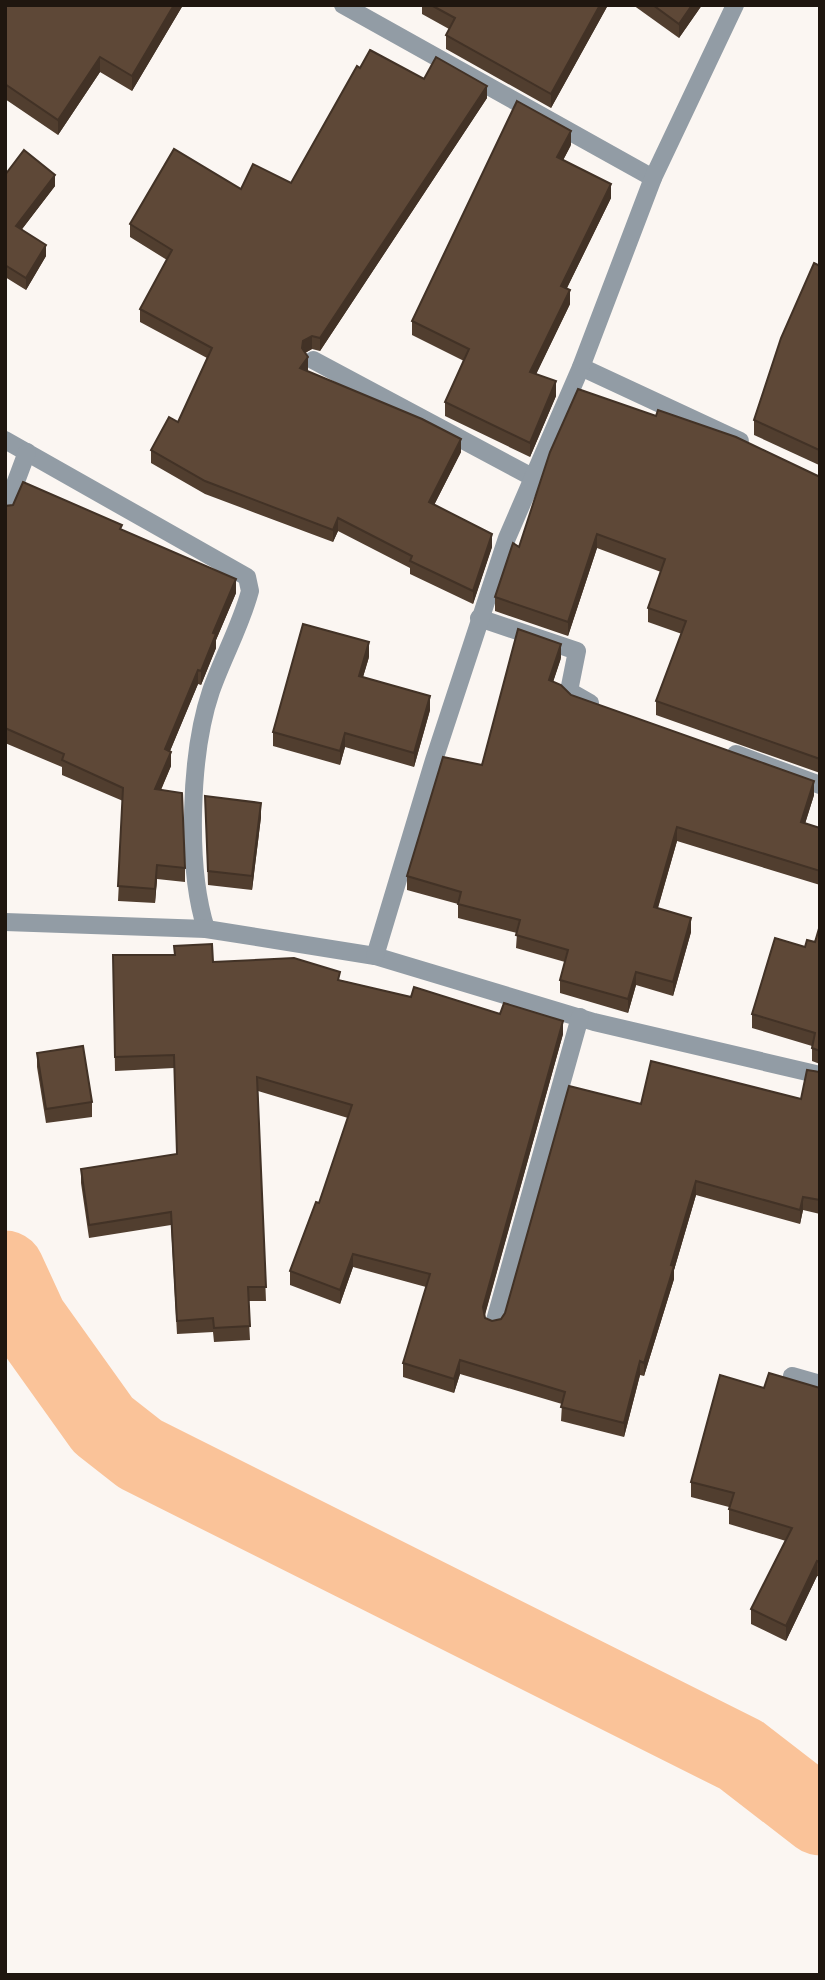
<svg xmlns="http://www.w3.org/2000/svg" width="825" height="1980" viewBox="0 0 825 1980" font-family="Lato,sans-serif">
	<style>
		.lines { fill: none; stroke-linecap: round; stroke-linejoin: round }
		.river { stroke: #fac399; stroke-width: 79 }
		.street { stroke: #929ca5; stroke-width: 18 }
		.wall { fill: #513e2f }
		.shaded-wall { fill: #423226 }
		.building { fill: #5e4837; stroke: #423226; stroke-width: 2 }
	</style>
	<rect width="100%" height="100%" fill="#fbf6f2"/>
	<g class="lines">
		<polyline class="river" points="5,1270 28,1320 103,1425 140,1454 741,1755 820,1816"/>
		<g class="street">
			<polyline points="343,5 653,178"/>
			<polyline points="313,360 532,477"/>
			<polyline points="581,367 740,441"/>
			<path d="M5,440L247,577L250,591C241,625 223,657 211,691C190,753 186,866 206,929"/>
			<polyline points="5,511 27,452"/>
			<polyline points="479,618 577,651 569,691 590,703"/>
			<polyline points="736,754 820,785"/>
			<polyline points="5,922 206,929 375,956 594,1022 820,1075"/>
			<polyline points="375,956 434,760 507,538 581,367 653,178 735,5"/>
			<polyline points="494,1324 580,1017"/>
			<polyline points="792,1376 820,1384"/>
		</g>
	</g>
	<g class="wall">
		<polygon points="5,5 183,5 132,91 100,72 58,135 5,99"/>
		<polygon points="422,5 608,5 551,108 446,49 446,35 449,29 422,14"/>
		<polygon points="633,5 702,5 679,38"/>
		<polygon points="360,68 424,79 487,98 320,351 312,349 305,353 307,371 461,452 434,505 492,547 473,604 410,574 410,568 338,531 333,542 205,494 151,463 151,450 178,422 207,358 140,322 140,309 167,260 130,237 130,224 241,189 291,183"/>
		<polygon points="571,145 563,160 611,198 567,288 570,304 536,374 556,396 530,457 445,416 445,402 464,361 412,335 412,321"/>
		<polygon points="5,175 55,186 22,229 46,256 26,290 5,277"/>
		<polygon points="820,266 820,463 819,465 754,435 754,420"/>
		<polygon points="820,477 820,773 656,715 656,701 682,634 648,622 648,608 661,572 597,548 568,636 495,611 495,597 519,547"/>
		<polygon points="5,506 122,530 236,593 216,640 216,648 201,685 198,684 170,751 171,766 161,790 185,868 185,882 157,879 155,903 118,901 123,801 62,775 62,767 5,743"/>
		<polygon points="369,657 363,677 430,710 414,767 345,747 340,765 273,746 273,732"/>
		<polygon points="561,658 553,682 571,695 814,795 805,824 820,828 820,885 677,841 658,908 691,932 673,996 636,985 628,1013 560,993 560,980 565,962 516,948 517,933 458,918 458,904 407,890 407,876 482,765"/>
		<polygon points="205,796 261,817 252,890 208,885"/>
		<polygon points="820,925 820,1064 812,1061 812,1046 752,1028 752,1014 805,947 815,942"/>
		<polygon points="174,946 213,962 340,980 563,1034 485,1315 485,1318 492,1321 501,1319 641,1104 801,1099 820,1072 820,1214 803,1210 800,1224 696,1195 674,1270 674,1279 644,1376 640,1375 624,1437 561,1421 562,1404 460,1374 454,1393 403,1377 403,1363 426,1287 353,1267 340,1304 290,1285 290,1271 319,1203 348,1118 258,1091 266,1301 248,1301 250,1340 214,1342 213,1332 177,1334 171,1225 89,1238 81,1183 81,1169 177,1154 174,1068 115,1071 113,955 174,955"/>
		<polygon points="37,1053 92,1102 92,1117 46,1123 37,1067"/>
		<polygon points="764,1388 820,1388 820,1577 817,1576 786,1641 751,1624 751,1609 786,1541 729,1524 729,1507 691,1497 691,1482"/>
	</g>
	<g class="shaded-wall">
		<polygon points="174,5 183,5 132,91 132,76"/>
		<polygon points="600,5 608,5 551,108 551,94"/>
		<polygon points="692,5 702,5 679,38 679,24"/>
		<polygon points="100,57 100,72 58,135 58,120"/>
		<polygon points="487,86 487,98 320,351 320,338"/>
		<polygon points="571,131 571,145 557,172 557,157"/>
		<polygon points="55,175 55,186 16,237 16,226"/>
		<polygon points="611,184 611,198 561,300 561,286"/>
		<polygon points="46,245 46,256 26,290 26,278"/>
		<polygon points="570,290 570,304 530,387 530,372"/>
		<polygon points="312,336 312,349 303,354 302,348 303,341"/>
		<polygon points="308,357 308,370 300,381 300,368"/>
		<polygon points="556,381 556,396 530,457 530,443"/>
		<polygon points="461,439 461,452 429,515 429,502"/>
		<polygon points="338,518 338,531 333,542 333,530"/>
		<polygon points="492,534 492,547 473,604 473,591"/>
		<polygon points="597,534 597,548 568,636 568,622"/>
		<polygon points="236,579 236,593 216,640 216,648 201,685 201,671 213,633"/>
		<polygon points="369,642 369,657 359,690 359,676"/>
		<polygon points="561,644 561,658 549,694 549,680"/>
		<polygon points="198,670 198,684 165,763 165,749"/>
		<polygon points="430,696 430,710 414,767 414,753"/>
		<polygon points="345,733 345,747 340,765 340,751"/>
		<polygon points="171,752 171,766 155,803 155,789"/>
		<polygon points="814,781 814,795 801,836 801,822"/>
		<polygon points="261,803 261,817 252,890 252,876"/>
		<polygon points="677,827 677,841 654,921 654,907"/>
		<polygon points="157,865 157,879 155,903 155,889"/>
		<polygon points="691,918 691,932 673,996 673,982"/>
		<polygon points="636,972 636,985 628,1013 628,999"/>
		<polygon points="563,1021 563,1034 483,1321 483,1307"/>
		<polygon points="696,1181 696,1195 674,1270 674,1279 644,1376 644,1363"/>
		<polygon points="803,1197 803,1210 800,1224 800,1210"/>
		<polygon points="353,1254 353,1267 340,1304 340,1290"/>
		<polygon points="460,1360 460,1374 454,1393 454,1379"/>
		<polygon points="640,1361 640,1375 624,1437 624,1423"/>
		<polygon points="817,1561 817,1576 786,1641 786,1626"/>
	</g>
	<g class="building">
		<polygon points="5,5 174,5 132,76 100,57 58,120 5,84"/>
		<polygon points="431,5 600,5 551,94 446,35 455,18"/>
		<polygon points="653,5 692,5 679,24"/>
		<polygon points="370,50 424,79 436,57 487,86 320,338 312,336 303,341 302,348 308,357 300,368 422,419 461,439 429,502 492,534 473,591 410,561 412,556 338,518 333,530 205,481 151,450 169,417 178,422 212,348 140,309 172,250 130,224 174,149 241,189 253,164 291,183 357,66 360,68"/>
		<polygon points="517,101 571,131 557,157 611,184 561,286 570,290 530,372 556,381 530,443 445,402 469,349 412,321"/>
		<polygon points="24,150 55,175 16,226 46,245 26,278 5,265 5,175"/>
		<polygon points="814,263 820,266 819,450 754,420 781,338"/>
		<polygon points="578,389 656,416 658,410 736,437 820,477 820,759 656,701 686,621 648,608 665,559 597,534 568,622 495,597 513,543 519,547 550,452"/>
		<polygon points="23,482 122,525 120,529 236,579 213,633 216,634 201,671 198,670 165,749 171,752 155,789 182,793 185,868 157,865 155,889 118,886 123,788 62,760 64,754 5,728 5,506 13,505"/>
		<polygon points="303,624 369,642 359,676 430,696 414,753 345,733 340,751 273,732"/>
		<polygon points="518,629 561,644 549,680 561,685 571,695 814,781 801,822 820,828 820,871 677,827 654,907 691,918 673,982 636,972 628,999 560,980 568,950 516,935 520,920 458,904 461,892 407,876 443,757 482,765"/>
		<polygon points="205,796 261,803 252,876 208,871"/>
		<polygon points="820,925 820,1051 812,1048 815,1033 752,1014 775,938 805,947 807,940 815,942"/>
		<polygon points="212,944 213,962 294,958 340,972 338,980 411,997 414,987 500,1014 504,1003 563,1021 483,1307 485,1318 492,1321 501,1319 505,1313 569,1086 641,1104 651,1061 801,1099 807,1070 820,1072 820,1200 803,1197 800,1210 696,1181 671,1265 674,1266 644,1363 640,1361 624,1423 561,1407 565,1392 460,1360 454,1379 403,1363 430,1274 353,1254 340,1290 290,1271 316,1202 319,1203 352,1105 257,1077 266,1287 248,1287 250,1326 214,1328 213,1318 177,1321 171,1212 89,1225 81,1169 177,1154 174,1055 115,1057 113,955 175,955 174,946"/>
		<polygon points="83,1046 92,1102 46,1109 37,1053"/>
		<polygon points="769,1373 820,1388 820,1562 817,1561 786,1626 751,1609 792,1528 729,1509 734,1493 691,1482 720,1375 764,1388"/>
	</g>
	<rect width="825" height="1980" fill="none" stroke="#1f160f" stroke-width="14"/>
</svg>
